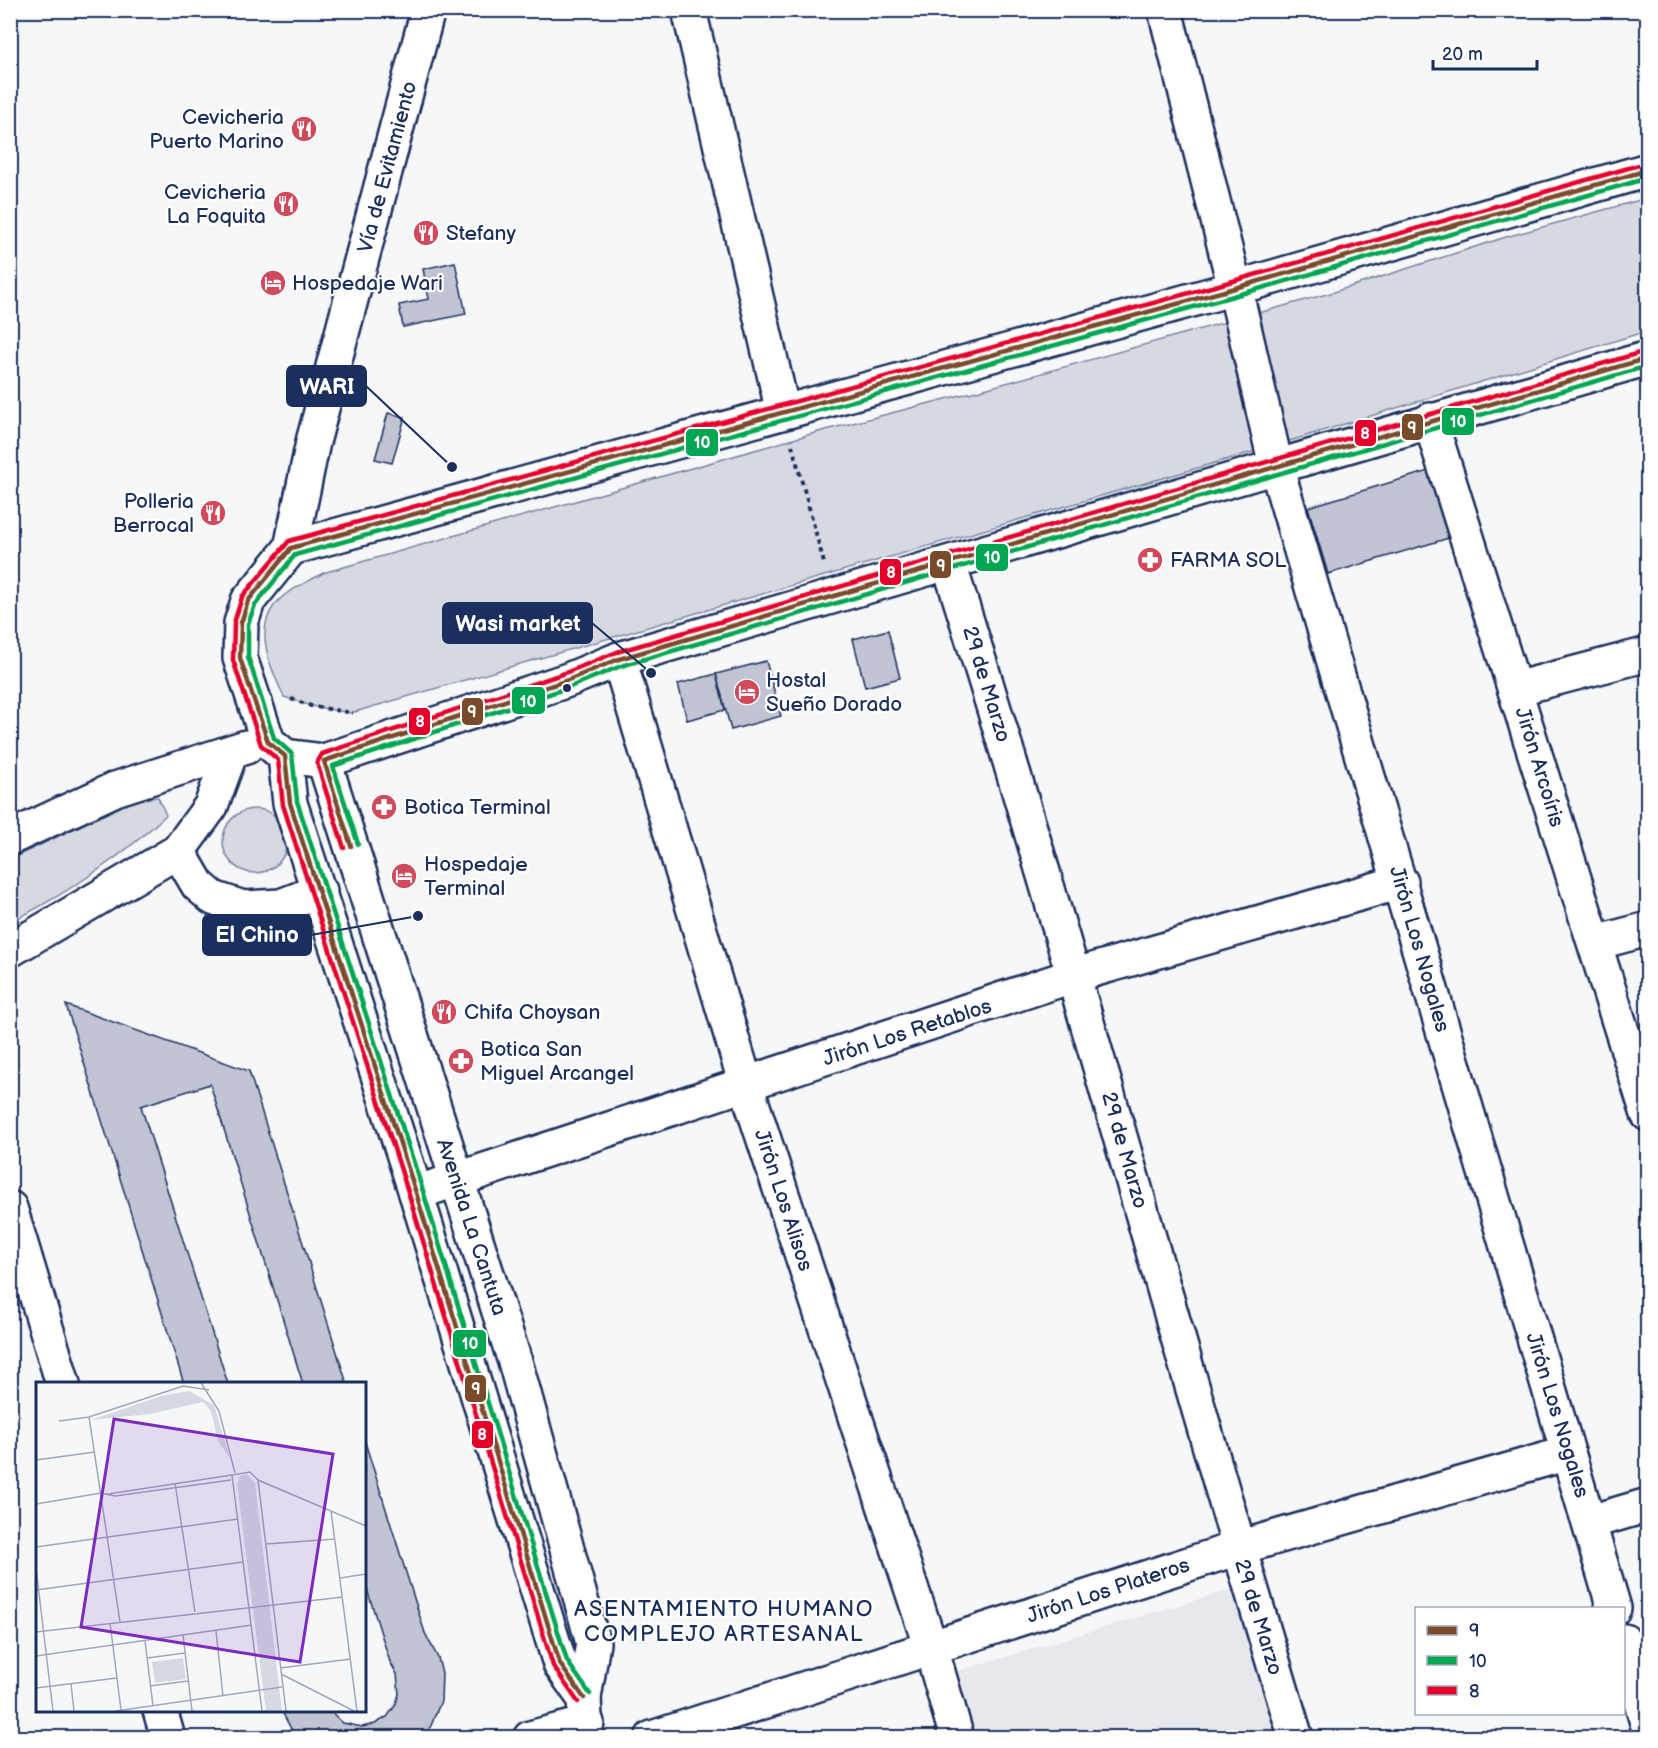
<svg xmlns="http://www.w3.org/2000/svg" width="1658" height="1748" viewBox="0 0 1658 1748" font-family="'Balsamiq Sans',sans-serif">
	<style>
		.built { fill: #e6e8ee }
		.green { fill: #d6d9e2; stroke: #7884a0; stroke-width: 1.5 }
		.building { fill: #c0c4d3; stroke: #1b2f5e; stroke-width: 1.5 }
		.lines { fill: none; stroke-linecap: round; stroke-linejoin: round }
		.minor-casing { stroke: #1b2f5e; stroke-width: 38 }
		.highway-casing { stroke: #1b2f5e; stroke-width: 38 }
		.path { stroke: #1b2f5e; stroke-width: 4; stroke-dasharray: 4.5 4.5; stroke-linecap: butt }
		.minor { stroke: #fff; stroke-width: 33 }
		.highway { stroke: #fff; stroke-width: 33 }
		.bus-1-casing { stroke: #fff; stroke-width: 9 }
		.bus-2-casing { stroke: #fff; stroke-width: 9 }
		.bus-3-casing { stroke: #fff; stroke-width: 9 }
		.bus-1 { stroke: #7a4b2a; stroke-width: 4.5 }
		.bus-2 { stroke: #00a651; stroke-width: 4.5 }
		.bus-3 { stroke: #e4002b; stroke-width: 4.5 }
		.bus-dot { fill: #1b2f5e; stroke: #fff; stroke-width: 2 }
		.labels { text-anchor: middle; stroke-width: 4.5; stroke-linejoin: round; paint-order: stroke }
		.poi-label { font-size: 21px; fill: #1b2f5e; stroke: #fff; text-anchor: start }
		.street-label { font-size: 21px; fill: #1b2f5e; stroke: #fff }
		.neighbourhood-label { font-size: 22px; letter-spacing: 1.5px; fill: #1b2f5e; stroke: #fff }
		.inset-road { fill: none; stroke: #9ea7bb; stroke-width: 1.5 }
		.view { fill: #7b2cbf; fill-opacity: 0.15; stroke: #7b2cbf; stroke-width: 3 }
		.inset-edge { fill: none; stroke: #1b2f5e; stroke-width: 3 }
		.leader { fill: none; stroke: #1b2f5e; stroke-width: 2 }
		.callout-dot { fill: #1b2f5e; stroke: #fff; stroke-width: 2 }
		.callout { fill: #1b2f5e; stroke: #1b2f5e; stroke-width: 2 }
		.callout-label { font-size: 22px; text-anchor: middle; font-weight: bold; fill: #fff }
		.line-badge { stroke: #fff; stroke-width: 2 }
		.badge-label { font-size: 16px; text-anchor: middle; font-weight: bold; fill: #fff }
	</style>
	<rect width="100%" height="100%" fill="#f6f7f9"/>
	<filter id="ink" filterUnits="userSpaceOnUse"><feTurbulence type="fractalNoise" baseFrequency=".0167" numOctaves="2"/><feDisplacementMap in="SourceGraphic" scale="12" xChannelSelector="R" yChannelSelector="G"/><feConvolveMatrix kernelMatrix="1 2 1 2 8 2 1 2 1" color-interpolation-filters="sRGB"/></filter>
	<g filter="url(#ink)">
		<polygon class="built" points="1236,1588 1280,1737 977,1737 958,1671"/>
		<g class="green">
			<path d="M1647,198V331L1270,447L351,713L311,706L284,697C269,664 249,621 286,594C298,586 311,580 323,573L818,432L988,388L1334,292L1506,237Z"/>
			<path d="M158,797L166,815C122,857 65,894 11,922V859L134,800Z"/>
			<circle cx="255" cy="841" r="32"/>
		</g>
		<g class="building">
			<polygon points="455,262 466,314 403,327 399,305 429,299 423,269"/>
			<polygon points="388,413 405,417 392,463 375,459"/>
			<polygon points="1429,471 1449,538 1328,574 1308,507"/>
			<polygon points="888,630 900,678 865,687 853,639"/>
			<polygon points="766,661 781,716 731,730 716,674"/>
			<polygon points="716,674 725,710 687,720 678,684"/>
			<polygon points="66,1005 249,1071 347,1384 303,1384 210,1084 141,1106 228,1384 184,1384"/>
			<polygon points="364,1439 425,1633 438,1658 442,1673 441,1701 430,1728 423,1738 296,1738 281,1710 329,1710 343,1723 362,1727 375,1724 387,1717 395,1706 399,1694 397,1674 390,1662 364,1580"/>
		</g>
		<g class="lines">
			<g class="minor-casing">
				<g id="minor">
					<polyline points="689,10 783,412"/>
					<polyline points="1165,10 1235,288 1276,466 1614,1608"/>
					<polyline points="1430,420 1648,1114"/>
					<path d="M949,564C1072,953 1177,1347 1296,1738"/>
					<polyline points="619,659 746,1085 931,1648 957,1738"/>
					<polyline points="1515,689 1648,654"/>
					<polyline points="285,756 290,803 416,1193 560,1664 584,1698"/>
					<polyline points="324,761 516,1365 593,1643 584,1698 586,1738"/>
					<polyline points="10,838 115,789 246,747"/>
					<polyline points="178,851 198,885 213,898 243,908 281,906 320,891"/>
					<polyline points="1595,943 1648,929"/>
					<polyline points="10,950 178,851 211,806 231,752"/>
					<polyline points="416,1193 1075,975 1401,882"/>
					<polyline points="10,1208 63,1384"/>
					<polyline points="1590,1522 1648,1505"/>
					<polyline points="1624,1641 1648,1726"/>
					<polyline points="160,1710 168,1738"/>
					<polyline points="530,1738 587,1723"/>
					<polyline points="652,1738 1238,1548 1568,1453"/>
				</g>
			</g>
			<g class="highway-casing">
				<g id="highway">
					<polyline points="428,10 313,442 291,548 248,601 241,623 240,658 268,742 285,756 324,761 568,680 619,659 1648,358"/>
					<polyline points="291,548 1235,288 1648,170"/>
				</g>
			</g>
			<g class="path">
				<polyline points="792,445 824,563"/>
				<polyline points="291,699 311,706 353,713"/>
			</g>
			<use href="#minor" class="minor"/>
			<use href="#highway" class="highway"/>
			<g class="bus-1-casing">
				<g id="bus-1">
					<polyline points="351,846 324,761 568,680 619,659 1648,358"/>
					<polyline points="584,1698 560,1664 416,1193 290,803 285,756 268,742 240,658 241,623 248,601 291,548 1235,288 1648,170"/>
				</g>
			</g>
			<g class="bus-2-casing">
				<g id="bus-2">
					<polyline points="358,844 333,766 570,687 621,666 1648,366"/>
					<polyline points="590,1694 567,1661 423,1191 297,801 292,754 274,738 248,657 248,624 255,605 295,555 1237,295 1648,178"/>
				</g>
			</g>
			<g class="bus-3-casing">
				<g id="bus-3">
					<polyline points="344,848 317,763 322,754 565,673 617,652 1646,351"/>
					<polyline points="578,1702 553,1666 409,1195 283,805 278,760 261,745 233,660 234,623 242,597 289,541 1233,281 1646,163"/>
				</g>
			</g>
			<use href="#bus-1" class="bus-1"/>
			<use href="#bus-2" class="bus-2"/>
			<use href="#bus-3" class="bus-3"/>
		</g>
	</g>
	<defs>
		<g id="restaurant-disc" transform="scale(1.35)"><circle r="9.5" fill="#d1495b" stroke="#fff"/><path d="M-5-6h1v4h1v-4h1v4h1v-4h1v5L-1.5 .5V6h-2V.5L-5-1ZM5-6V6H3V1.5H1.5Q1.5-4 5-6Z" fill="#fff"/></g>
		<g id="hotel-disc" transform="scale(1.35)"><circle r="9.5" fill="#d1495b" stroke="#fff"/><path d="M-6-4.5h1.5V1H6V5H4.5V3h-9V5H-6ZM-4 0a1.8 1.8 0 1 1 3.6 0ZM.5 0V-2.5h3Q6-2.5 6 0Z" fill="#fff"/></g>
		<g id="pharmacy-disc" transform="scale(1.35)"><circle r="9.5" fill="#d1495b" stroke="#fff"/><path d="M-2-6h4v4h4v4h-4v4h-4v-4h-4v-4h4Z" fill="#fff"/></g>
	</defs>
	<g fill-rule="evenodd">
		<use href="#restaurant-disc" x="304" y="129"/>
		<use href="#restaurant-disc" x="286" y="204"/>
		<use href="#restaurant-disc" x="426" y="233"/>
		<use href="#hotel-disc" x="273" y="283"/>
		<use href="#restaurant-disc" x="213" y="513"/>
		<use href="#pharmacy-disc" x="1150" y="560"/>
		<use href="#hotel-disc" x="747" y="692"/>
		<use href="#pharmacy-disc" x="384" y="807"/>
		<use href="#hotel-disc" x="404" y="876"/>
		<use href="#restaurant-disc" x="444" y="1012"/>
		<use href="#pharmacy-disc" x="461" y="1061"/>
	</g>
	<circle class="bus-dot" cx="567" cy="688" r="5"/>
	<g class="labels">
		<g class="poi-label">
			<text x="284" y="124" text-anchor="end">Cevicheria<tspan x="284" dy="24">Puerto Marino</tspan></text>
			<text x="266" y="199" text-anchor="end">Cevicheria<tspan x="266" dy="24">La Foquita</tspan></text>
			<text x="446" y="240">Stefany</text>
			<text x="292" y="290">Hospedaje Wari</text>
			<text x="194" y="508" text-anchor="end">Polleria<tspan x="194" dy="24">Berrocal</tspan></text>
			<text x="1170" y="567">FARMA SOL</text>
			<text x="766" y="687">Hostal<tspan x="766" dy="24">Sueño Dorado</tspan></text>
			<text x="404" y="814">Botica Terminal</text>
			<text x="424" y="871">Hospedaje<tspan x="424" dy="24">Terminal</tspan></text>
			<text x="464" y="1019">Chifa Choysan</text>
			<text x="480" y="1056">Botica San<tspan x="480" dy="24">Miguel Arcangel</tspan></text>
		</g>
		<g class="street-label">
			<text transform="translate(387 167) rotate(-75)" y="7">Vía de Evitamiento</text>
			<text transform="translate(987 684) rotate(73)" y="7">29 de Marzo</text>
			<text transform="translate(1540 767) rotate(73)" y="7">Jirón Arcoíris</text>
			<text transform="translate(1420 949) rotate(74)" y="7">Jirón Los Nogales</text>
			<text transform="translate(907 1032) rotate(-18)" y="7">Jirón Los Retablos</text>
			<text transform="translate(1125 1150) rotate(74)" y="7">29 de Marzo</text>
			<text transform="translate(784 1200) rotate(72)" y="7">Jirón Los Alisos</text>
			<text transform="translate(472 1227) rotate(72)" y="7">Avenida La Cantuta</text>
			<text transform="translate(1558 1415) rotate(73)" y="7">Jirón Los Nogales</text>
			<text transform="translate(1108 1590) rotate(-18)" y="7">Jirón Los Plateros</text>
			<text transform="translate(1259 1617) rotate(73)" y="7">29 de Marzo</text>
		</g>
		<g class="neighbourhood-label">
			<text x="724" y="1616">ASENTAMIENTO HUMANO<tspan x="724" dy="25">COMPLEJO ARTESANAL</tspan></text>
		</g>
	</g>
	<g transform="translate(36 1382)">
		<rect width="330" height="330" fill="#f6f7f9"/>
		<path d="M153,9L178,23L194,76L182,59L175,29L167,20L114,32L55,38L125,14ZM211,92L219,101L246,329H230L201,102L204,94ZM147,276L150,297L119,301L116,280Z" fill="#d6d9e2"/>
		<path class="inset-road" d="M165,1L183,29L199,91M53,35L84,240M23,39L53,35L147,4L173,8M0,78L59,70M222,98L250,329M139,101L159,230M72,112L196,93M0,122L65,111L79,114L195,98M295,129L321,329M230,162L299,157M0,165L202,137M0,186L17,329M304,196L330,192M0,208L207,180M74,241L85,328M180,249L187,314M0,250L307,215M147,253L156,329M109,259L117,324M0,274L216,243M111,276L149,271M244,286L315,277M245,292L318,329M35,302L38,329M114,304L152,299M0,306L81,296M80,329L246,305M226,329L196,93L214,90L222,98L330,144"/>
		<path class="view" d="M78,37L297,72L264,280L45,245Z"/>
		<rect width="330" height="330" class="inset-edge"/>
	</g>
	<path class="leader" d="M452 467L366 386M651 673L592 623M418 916L311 935"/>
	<g class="callout-dot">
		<circle cx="452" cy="467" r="6"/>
		<circle cx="651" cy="673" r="6"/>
		<circle cx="418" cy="916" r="6"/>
	</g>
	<g class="callout">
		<rect x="287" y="366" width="79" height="40" rx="6"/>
		<rect x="443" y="603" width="149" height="40" rx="6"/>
		<rect x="203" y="915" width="108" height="40" rx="6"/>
	</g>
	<g class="callout-label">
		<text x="327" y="394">WARI</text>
		<text x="518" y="631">Wasi market</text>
		<text x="257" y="942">El Chino</text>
	</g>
	<g class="line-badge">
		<rect x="1441" y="407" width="34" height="29" rx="6" fill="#00a651"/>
		<rect x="1401" y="413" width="23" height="28" rx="6" fill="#7a4b2a"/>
		<rect x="1354" y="419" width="23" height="28" rx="6" fill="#e4002b"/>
		<rect x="685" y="428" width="34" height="29" rx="6" fill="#00a651"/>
		<rect x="975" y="543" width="34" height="29" rx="6" fill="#00a651"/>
		<rect x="929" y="550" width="23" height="29" rx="6" fill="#7a4b2a"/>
		<rect x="879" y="558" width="23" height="28" rx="6" fill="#e4002b"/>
		<rect x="511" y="686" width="35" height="29" rx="6" fill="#00a651"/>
		<rect x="461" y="697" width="23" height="29" rx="6" fill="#7a4b2a"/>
		<rect x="408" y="707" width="23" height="29" rx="6" fill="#e4002b"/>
		<rect x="452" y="1329" width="35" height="29" rx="6" fill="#00a651"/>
		<rect x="464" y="1374" width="23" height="29" rx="6" fill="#7a4b2a"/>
		<rect x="471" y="1420" width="23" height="29" rx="6" fill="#e4002b"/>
	</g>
	<g class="badge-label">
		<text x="1458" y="427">10</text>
		<text x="1412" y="433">9</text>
		<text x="1365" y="439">8</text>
		<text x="702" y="448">10</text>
		<text x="992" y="563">10</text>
		<text x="941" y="571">9</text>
		<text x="891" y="578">8</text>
		<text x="528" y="707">10</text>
		<text x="472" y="717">9</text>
		<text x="420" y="727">8</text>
		<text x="470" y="1349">10</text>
		<text x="476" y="1394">9</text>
		<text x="482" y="1440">8</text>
	</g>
	<rect width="1658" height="1748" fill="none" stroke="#fff" stroke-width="36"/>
	<rect x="18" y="18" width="1622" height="1712" fill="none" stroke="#1b2f5e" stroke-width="2" filter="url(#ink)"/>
	<rect x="1415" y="1607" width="210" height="108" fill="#ffffff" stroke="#a4acbf" stroke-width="1.5"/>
	<rect x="1427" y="1626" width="30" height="9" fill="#7a4b2a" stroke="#a4acbf" stroke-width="1.5"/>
	<text x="1469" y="1637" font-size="18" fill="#1b2f5e">9</text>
	<rect x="1427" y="1656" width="30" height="9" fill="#00a651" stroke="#a4acbf" stroke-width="1.5"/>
	<text x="1469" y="1667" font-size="18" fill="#1b2f5e">10</text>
	<rect x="1427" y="1686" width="30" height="9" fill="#e4002b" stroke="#a4acbf" stroke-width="1.5"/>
	<text x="1469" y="1697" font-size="18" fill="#1b2f5e">8</text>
	<path d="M1433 60v9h104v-9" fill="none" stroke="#1b2f5e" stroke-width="3"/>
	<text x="1442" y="60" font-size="18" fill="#1b2f5e" stroke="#ffffff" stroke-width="4.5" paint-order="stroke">20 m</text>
</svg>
